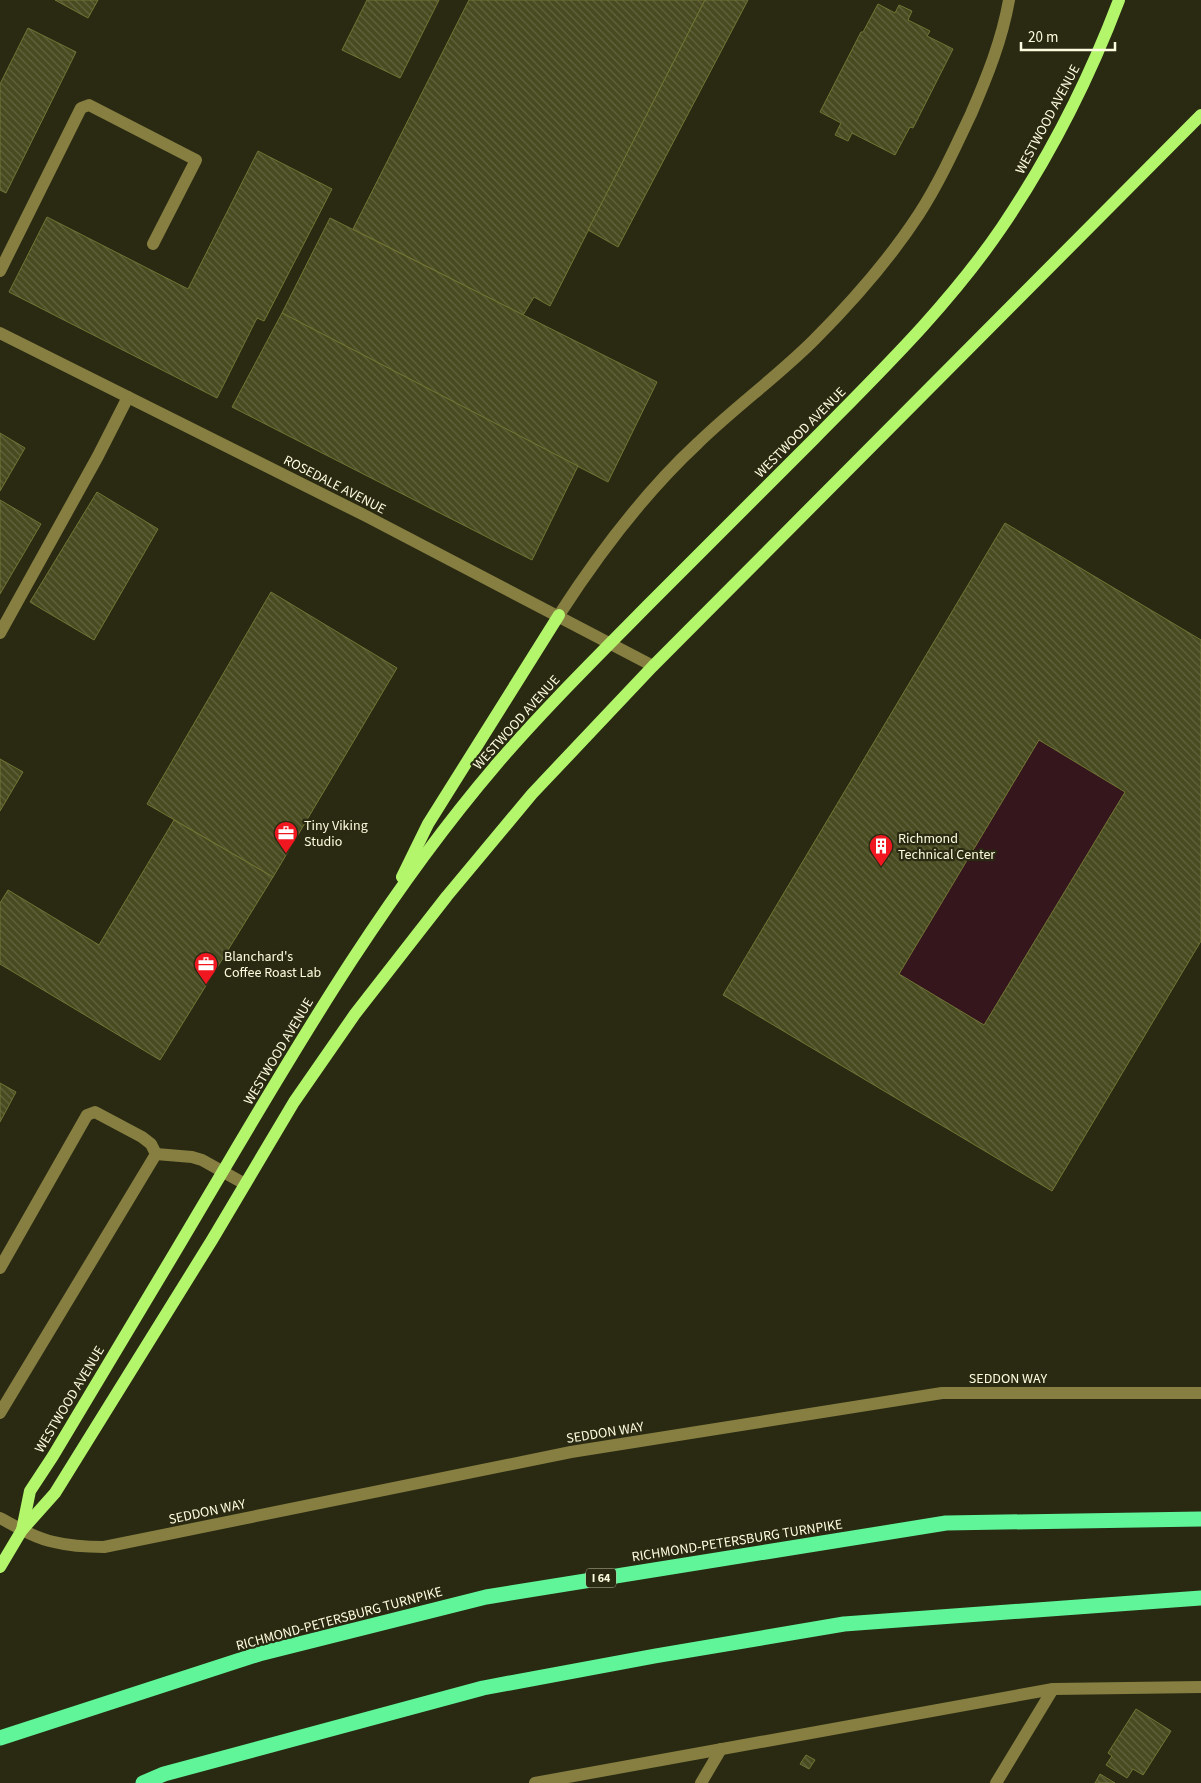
<svg xmlns="http://www.w3.org/2000/svg" width="1201" height="1783" viewBox="0 0 1201 1783" font-family="'Source Sans 3',sans-serif">
	<style>
		.park { fill: #34161c }
		.building { fill: url(#building-back-hatch); stroke: #717534; fill-rule: evenodd }
		.lines { fill: none; stroke-linecap: round; stroke-linejoin: round }
		.minor { stroke: #867f41; stroke-width: 12 }
		.major { stroke: #b3f66c; stroke-width: 12 }
		.highway { stroke: #61f599; stroke-width: 15 }
		.labels { text-anchor: middle; stroke-width: 4.5; stroke-linejoin: round; paint-order: stroke }
		.shield { fill: #2a2a13; stroke: #bebda1; stroke-width: 1 }
		.shield-label { font-size: 12px; font-weight: bold; fill: #fdfcde }
		.street-label { font-size: 14px; fill: #fdfcde; stroke: #2a2a13 }
		.poi-label { font-size: 14px; fill: #fdfcde; stroke: #2a2a13; text-anchor: start }
	</style>
	<defs>
		<pattern id="building-back-hatch" width="6" height="6" patternUnits="userSpaceOnUse" patternTransform="scale(1.25)"><rect width="6" height="6" fill="#484a20"/><path d="M-1 5l2 2M0 0l6 6M5-1l2 2" fill="none" stroke="#636540"/></pattern>
	</defs>
	<rect width="100%" height="100%" fill="#2a2a13"/>
	<polygon class="park" points="1039,740 1125,792 984,1025 899,974"/>
	<g class="building">
		<polygon points="55,0 98,0 88,18"/>
		<polygon points="367,0 439,0 400,78 342,50"/>
		<polygon points="469,0 705,0 550,306 534,297 523,315 353,229"/>
		<polygon points="705,0 748,0 618,247 588,230"/>
		<polygon points="878,4 895,13 899,5 912,11 908,20 930,31 927,36 953,49 913,128 910,127 895,155 852,133 848,141 835,135 841,123 820,112 861,32 863,32"/>
		<polygon points="28,28 76,52 6,193 0,190 0,84"/>
		<polygon points="258,151 332,189 264,321 257,318 217,398 9,292 47,217 188,289"/>
		<polygon points="330,218 657,382 608,482 282,313"/>
		<polygon points="282,313 578,466 532,560 232,407"/>
		<polygon points="0,433 25,448 0,491"/>
		<polygon points="97,492 158,529 94,640 30,602"/>
		<polygon points="0,500 41,524 0,594"/>
		<path d="M1005,523L1201,640V941L1052,1191L723,995ZM1039,740L1125,792L984,1025L899,974Z"/>
		<polygon points="271,592 397,668 273,877 147,804"/>
		<polygon points="0,759 23,772 0,811"/>
		<polygon points="174,820 273,877 160,1060 0,964 0,903 8,890 99,945"/>
		<polygon points="0,1083 16,1092 0,1122"/>
		<polygon points="1136,1709 1171,1731 1143,1775 1133,1769 1127,1778 1106,1765 1112,1756 1108,1753"/>
		<polygon points="806,1755 815,1760 809,1769 800,1764"/>
		<polygon points="1100,1774 1115,1783 1095,1783"/>
	</g>
	<g class="lines">
		<g class="minor">
			<polyline points="0,271 81,108 89,105 196,160 153,244"/>
			<polyline points="0,333 366,516 653,666"/>
			<path d="M559,615C599,553 643,494 698,443C735,407 778,376 814,340C853,301 889,260 919,214C939,183 955,148 971,114C987,77 1002,40 1009,0"/>
			<polyline points="0,633 98,456 128,397"/>
			<polyline points="156,1154 192,1157 202,1160 245,1184"/>
			<polyline points="0,1268 87,1115 95,1112 142,1137 151,1144 156,1154 0,1413"/>
			<path d="M0,1518C17,1527 35,1538 54,1542C70,1546 88,1547 104,1547L571,1452L942,1393H1201"/>
			<polyline points="535,1783 1053,1689 1201,1687"/>
			<polyline points="701,1783 721,1749"/>
			<polyline points="996,1783 1053,1689"/>
		</g>
		<g class="major">
			<polyline points="402,877 428,824 559,615"/>
			<path d="M22,1530L30,1491L53,1456C111,1359 169,1263 226,1166C308,1027 391,888 496,765C544,709 596,658 647,606C703,550 759,494 815,438C881,371 949,305 1002,227C1050,156 1089,79 1119,0"/>
			<polyline points="0,1567 22,1530 55,1493 212,1240 294,1102 355,1014 447,896 532,794 653,666 1201,115"/>
		</g>
		<g class="highway">
			<polyline points="0,1738 259,1654 486,1597 946,1523 1201,1519"/>
			<polyline points="143,1783 164,1774 483,1688 655,1656 844,1624 1201,1598"/>
		</g>
	</g>
	<defs>
		<g id="office-pin" transform="scale(1.25)"><path d="M0 17L-7.5 6A9.5 9.5 0 1 1 7.5 6Z" fill="#f11720" stroke="#2a2a13"/><path d="M-6-3h4V-5.5h4V-3h4V5H-6ZM-1-4.5V-3h2v-1.5ZM-6 0V1H6V0Z" fill="#fff"/></g>
		<g id="building-pin" transform="scale(1.25)"><path d="M0 17L-7.5 6A9.5 9.5 0 1 1 7.5 6Z" fill="#f11720" stroke="#2a2a13"/><path d="M-4-6H4V6H1V3H-1V6H-4ZM-2.5-4.3h1.7v1.8h-1.7ZM.8-4.3h1.7v1.8H.8ZM-2.5-1h1.7V.8h-1.7ZM.8-1h1.7V.8H.8Z" fill="#fff"/></g>
	</defs>
	<g fill-rule="evenodd">
		<use href="#office-pin" x="286" y="833"/>
		<use href="#building-pin" x="881" y="846"/>
		<use href="#office-pin" x="206" y="964"/>
	</g>
	<g class="labels">
		<rect class="shield" x="586" y="1568.5" width="30" height="19" rx="4"/>
		<g class="shield-label">
			<text x="601" y="1582">I 64</text>
		</g>
		<g class="street-label">
			<text transform="translate(1047 119) rotate(-62)" y="5">WESTWOOD AVENUE</text>
			<text transform="translate(800 432) rotate(-45)" y="5">WESTWOOD AVENUE</text>
			<text transform="translate(335 484) rotate(27)" y="5">ROSEDALE AVENUE</text>
			<text transform="translate(516 722) rotate(-48)" y="5">WESTWOOD AVENUE</text>
			<text transform="translate(278 1051) rotate(-59)" y="5">WESTWOOD AVENUE</text>
			<text x="1008" y="1383">SEDDON WAY</text>
			<text transform="translate(69 1399) rotate(-59)" y="5">WESTWOOD AVENUE</text>
			<text transform="translate(605 1432) rotate(-9)" y="5">SEDDON WAY</text>
			<text transform="translate(207 1511) rotate(-12)" y="5">SEDDON WAY</text>
			<text transform="translate(737 1540) rotate(-9)" y="5">RICHMOND-PETERSBURG TURNPIKE</text>
			<text transform="translate(339 1618) rotate(-15)" y="5">RICHMOND-PETERSBURG TURNPIKE</text>
		</g>
		<g class="poi-label">
			<text x="304" y="830">Tiny Viking<tspan x="304" dy="16">Studio</tspan></text>
			<text x="898" y="843">Richmond<tspan x="898" dy="16">Technical Center</tspan></text>
			<text x="224" y="961">Blanchard's<tspan x="224" dy="16">Coffee Roast Lab</tspan></text>
		</g>
	</g>
	<path d="M1021 42v8h94v-8" fill="none" stroke="#fdfcde" stroke-width="2.5"/>
	<text x="1028" y="42" font-size="15" fill="#fdfcde" stroke="#2a2a13" stroke-width="4" paint-order="stroke">20 m</text>
</svg>
